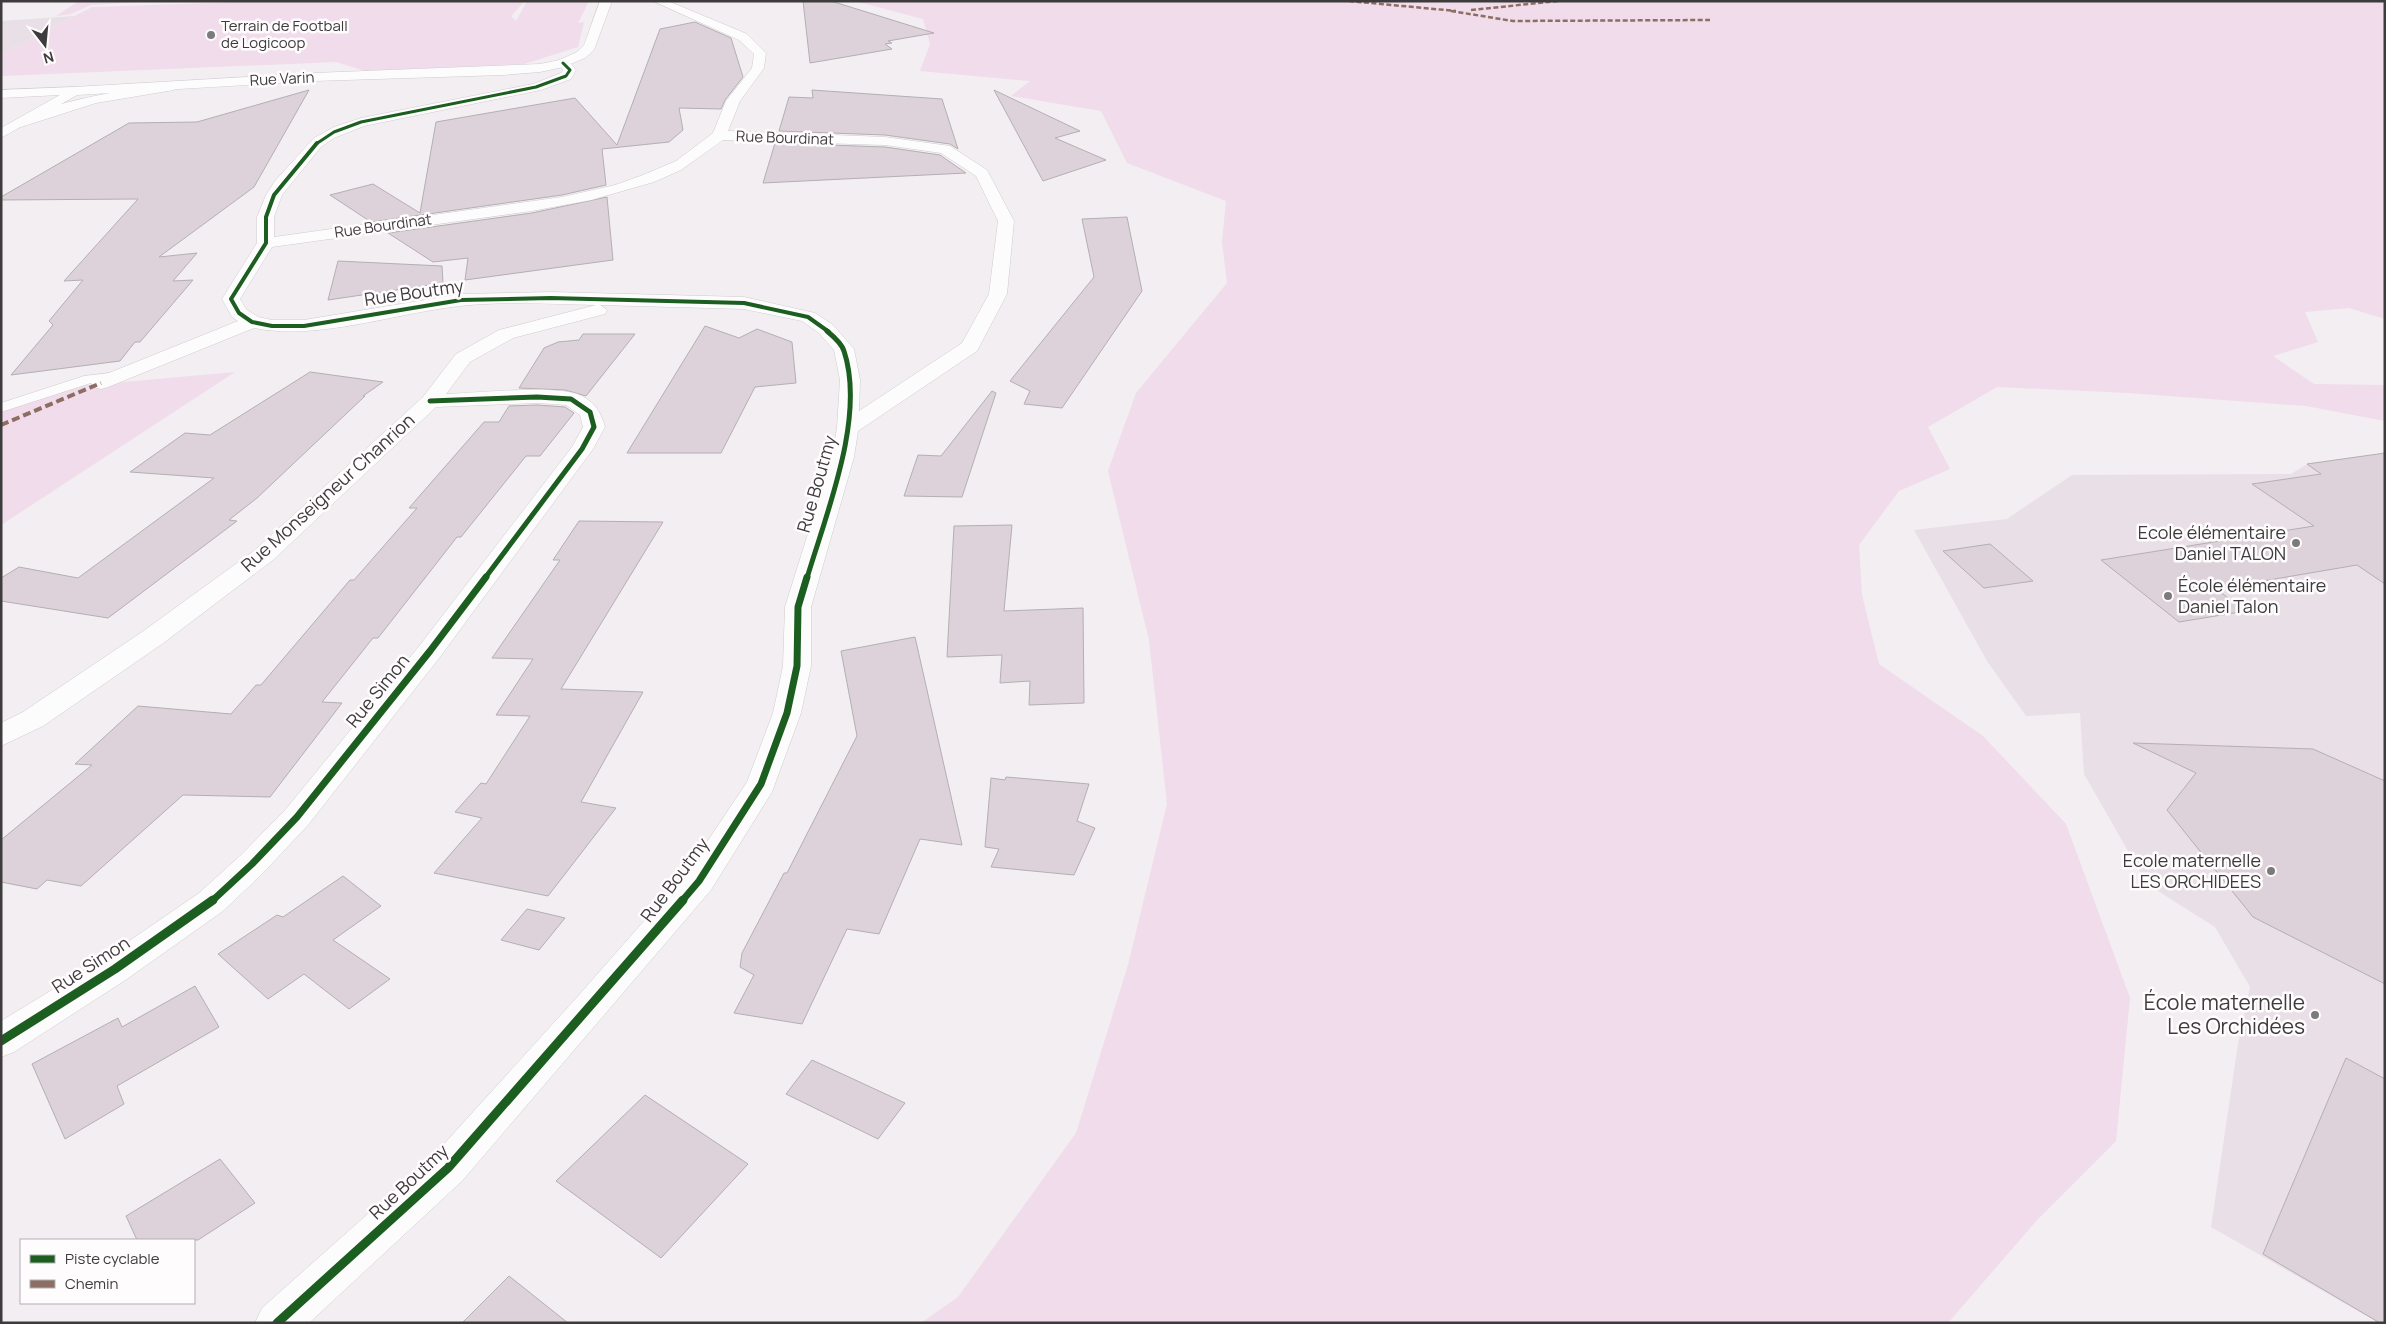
<svg xmlns="http://www.w3.org/2000/svg" width="2386" height="1324" viewBox="0 0 2386 1324" font-family="Manrope,sans-serif">
	<style>
		.built { fill: #e9dfe6 }
		.green { fill: #f0dcea }
		.building { fill: #ddd2da; stroke: #b3afb2 }
		.lines { fill: none; stroke-linecap: round; stroke-linejoin: round }
		.lane-casing { stroke: #cfccce; stroke-width: 1 }
		.street-casing { stroke: #cfccce; stroke-width: 1 }
		.secondary-casing { stroke: #cfccce; stroke-width: 1 }
		.lane { fill: #fdfcfd; fill-rule: evenodd }
		.street { fill: #fdfcfd; fill-rule: evenodd }
		.secondary { fill: #fdfcfd; fill-rule: evenodd }
		.quiet-far1 { stroke: #8d6e63; stroke-width: 2.5; stroke-dasharray: 5 2.5; stroke-linecap: butt }
		.quiet { stroke: #8d6e63; stroke-width: 4; stroke-dasharray: 8 4; stroke-linecap: butt }
		.cycleway-far4-casing { stroke: #fffcfe; stroke-width: 4.5 }
		.cycleway-far3-casing { stroke: #fffcfe; stroke-width: 5.5 }
		.cycleway-far2-casing { stroke: #fffcfe; stroke-width: 8 }
		.cycleway-far1-casing { stroke: #fffcfe; stroke-width: 10 }
		.cycleway-casing { stroke: #fffcfe; stroke-width: 12 }
		.cycleway-far4 { stroke: #1b5e20; stroke-width: 3 }
		.cycleway-far3 { stroke: #1b5e20; stroke-width: 4 }
		.cycleway-far2 { stroke: #1b5e20; stroke-width: 5 }
		.cycleway-far1 { stroke: #1b5e20; stroke-width: 7 }
		.cycleway { stroke: #1b5e20; stroke-width: 9 }
		.poi-dot { fill: #7d7a7c; stroke: #fffcfe; stroke-width: 2 }
		.labels { text-anchor: middle; stroke-width: 5; stroke-linejoin: round; paint-order: stroke }
		.far-poi-label { font-size: 15px; fill: #3e3b3d; stroke: #fffcfe; text-anchor: start }
		.far-street-label { font-size: 15px; fill: #3e3b3d; stroke: #fffcfe }
		.street-label { font-size: 18px; fill: #3e3b3d; stroke: #fffcfe }
		.poi-label { font-size: 18px; fill: #3e3b3d; stroke: #fffcfe; text-anchor: end }
		.near-poi-label { font-size: 21px; fill: #3e3b3d; stroke: #fffcfe; text-anchor: end }
	</style>
	<rect width="100%" height="100%" fill="#f3eef1"/>
	<g class="built">
		<polygon points="74,16 1,54 1,21"/>
		<polygon points="2385,453 2385,1323 2379,1323 2211,1227 2238,1044 2250,987 2215,927 2147,884 2084,774 2080,713 2026,716 1987,661 1914,530 2007,519 2072,475 2291,474 2307,464"/>
	</g>
	<g class="green">
		<polygon points="79,1 154,1 91,5 71,14 56,16"/>
		<polygon points="270,1 525,1 511,16 516,21 527,1 589,1 578,23 584,22 578,47 524,64 365,71 336,62 1,76 1,54 92,7"/>
		<polygon points="855,1 2385,1 2385,319 2349,308 2305,312 2318,342 2273,356 2314,384 2385,385 2385,421 2306,406 2128,393 1997,387 1928,427 1950,469 1899,491 1859,545 1862,595 1879,664 1983,736 2066,824 2130,998 2116,1141 2037,1220 1948,1323 921,1323 958,1297 1076,1133 1128,965 1167,804 1149,640 1108,471 1136,393 1227,283 1222,242 1226,201 1127,163 1101,111 1011,96 1030,81 920,71 930,44 923,19"/>
		<polygon points="235,372 1,525 1,411 79,386"/>
	</g>
	<g class="building">
		<polygon points="803,1 831,1 934,33 888,41 892,43 885,44 892,49 810,63"/>
		<polygon points="695,22 731,38 743,77 725,100 721,109 679,108 683,130 669,142 602,149 606,185 562,195 371,222 330,195 373,184 420,213 436,122 575,98 617,145 660,29"/>
		<polygon points="309,90 254,187 159,257 197,253 173,281 193,280 140,342 135,342 120,361 11,375 53,325 49,321 83,280 64,281 138,199 1,200 1,197 129,123 197,122"/>
		<polygon points="812,90 942,99 958,149 950,144 885,135 779,131 789,97 813,98"/>
		<polygon points="994,90 1080,131 1055,138 1106,160 1043,181"/>
		<polygon points="775,143 885,147 940,155 966,173 763,183"/>
		<polygon points="607,197 613,260 465,280 468,258 433,262 388,233 532,213"/>
		<polygon points="1127,217 1142,291 1062,408 1024,404 1030,391 1010,381 1094,277 1082,219"/>
		<polygon points="338,261 442,266 443,283 328,300"/>
		<polygon points="705,326 739,338 757,329 792,342 796,383 755,387 721,453 627,453"/>
		<polygon points="583,334 635,334 586,396 565,390 519,388 544,348 558,342 579,340"/>
		<polygon points="310,372 383,382 363,396 365,396 257,498 229,520 237,521 108,618 1,601 1,578 19,567 78,578 214,478 130,472 185,433 210,435"/>
		<polygon points="992,391 996,393 962,497 904,496 918,455 941,456"/>
		<polygon points="537,405 565,407 574,413 540,456 526,456 461,537 457,537 378,638 373,638 322,702 342,703 270,797 183,795 81,886 47,880 37,889 1,882 1,840 92,765 75,764 138,706 231,714 256,685 261,685 350,580 354,580 417,508 409,508 484,422 499,422 509,406"/>
		<polygon points="2385,453 2385,584 2357,565 2216,589 2246,611 2179,622 2101,560 2314,526 2252,484 2321,474 2307,464"/>
		<polygon points="579,521 663,522 561,689 643,692 581,802 616,808 548,896 434,873 482,818 455,812 481,783 486,784 530,716 496,715 533,659 492,658 560,560 553,560"/>
		<polygon points="1012,525 1004,611 1083,608 1084,703 1029,705 1030,681 1000,683 1002,655 947,657 954,526"/>
		<polygon points="1990,544 2033,581 1984,588 1943,551"/>
		<polygon points="915,637 962,845 920,839 879,934 847,929 802,1024 734,1013 754,975 740,967 742,953 784,873 787,873 857,736 841,651"/>
		<polygon points="2133,743 2313,749 2385,781 2385,984 2253,917 2167,810 2196,773"/>
		<polygon points="1006,777 1089,784 1077,821 1095,828 1074,875 991,867 999,849 985,847 991,778 1005,780"/>
		<polygon points="343,876 381,906 333,940 390,979 349,1009 304,974 268,999 218,954 277,915 283,917"/>
		<polygon points="527,909 565,918 539,950 501,940"/>
		<polygon points="195,986 219,1027 117,1086 124,1104 65,1139 32,1064 118,1018 122,1027"/>
		<polygon points="2346,1058 2385,1079 2385,1323 2380,1323 2263,1254"/>
		<polygon points="812,1060 905,1103 878,1139 786,1094"/>
		<polygon points="645,1095 748,1164 661,1258 556,1181"/>
		<polygon points="220,1159 255,1203 198,1240 137,1240 126,1216"/>
		<polygon points="509,1276 568,1323 462,1323"/>
	</g>
	<g class="lines">
		<g class="lane-casing">
			<polygon id="lane" points="118,372 125,376 123,379 91,383 1,412 1,403 84,376"/>
		</g>
		<g class="street-casing">
			<g id="street">
				<path d="M653,1H668L747,34L766,53L764,68L740,101L728,131L885,137L950,146L987,170L1014,221L1007,294L977,351L858,431L854,457L811,607V666L801,713L772,792L711,890L462,1181L309,1323H255L262,1308L434,1155L579,995L687,872L747,782L773,713L783,666L785,607L832,457L837,428L840,380L834,350L819,333L802,321L744,309L600,305L607,310L605,314L513,338L470,362L446,394C478,393 549,385 577,394C593,400 601,411 605,427L593,449L440,657L308,825L263,873L223,911L127,979L14,1052L1,1057V1021L103,959L199,893L241,855L286,809L420,645L572,447L583,427L580,415L566,405L537,403L436,407L273,560L162,644L43,726L1,746V723L23,712L142,632L255,550L423,397L456,354L499,330L596,305C552,304 504,301 460,306C395,313 318,341 254,328L108,387L101,389L94,387L91,383L94,379L238,321L232,317L222,299L257,243V217L266,195L275,181L314,138L334,127L361,118L533,84L561,73L563,70L557,63L563,59L568,60L576,70L571,79L541,90L364,126L334,138L321,147L282,195L274,217V237L562,197L615,185L643,175L676,161L713,133L726,101L752,68L754,54L739,40ZM723,140L885,145L941,153L976,176L998,221L989,294L962,343L859,411L860,380L854,349L833,325L815,313L744,297L551,292L461,294L304,320H272L258,317L246,309L240,299L272,247L532,211L591,200L654,182L681,170Z"/>
				<path d="M169,83L176,87L174,90L96,103L21,127L14,123C27,106 144,86 169,83Z"/>
				<polygon points="74,87 81,91 79,94 1,98 1,90"/>
			</g>
		</g>
		<g class="secondary-casing">
			<polygon id="secondary" points="600,1 612,1 594,50 585,58 563,67 540,72 503,75 314,81 77,95 1,138 1,128 74,87 314,73 540,64 559,60 577,52 584,45"/>
		</g>
		<use href="#lane" class="lane"/>
		<use href="#street" class="street"/>
		<use href="#secondary" class="secondary"/>
		<g class="quiet-far1">
			<polyline points="1349,1 1456,11"/>
			<polyline points="1471,10 1558,1"/>
			<polyline points="1451,11 1513,21 1710,20"/>
		</g>
		<polyline class="quiet" points="1,425 101,383"/>
		<g class="cycleway-far4-casing">
			<polyline id="cycleway-far4" points="316,144 334,132 361,122 536,87 566,76 570,70 563,63"/>
		</g>
		<g class="cycleway-far3-casing">
			<polyline id="cycleway-far3" points="317,143 274,195 266,217 266,243 231,299 239,313 252,322 272,326 304,326 461,300 551,298 744,303 808,317 829,332"/>
		</g>
		<g class="cycleway-far2-casing">
			<g id="cycleway-far2">
				<polyline points="430,401 537,397 571,399 590,412 594,427 582,449 485,578"/>
				<path d="M807,578C826,514 866,417 844,351C842,344 833,336 827,331"/>
			</g>
		</g>
		<g class="cycleway-far1-casing">
			<g id="cycleway-far1">
				<polyline points="212,901 252,864 297,817 430,651 486,577"/>
				<polyline points="682,901 699,881 761,784 787,713 797,666 798,607 807,577"/>
			</g>
		</g>
		<g class="cycleway-casing">
			<g id="cycleway">
				<polyline points="1,1041 115,969 213,900"/>
				<polyline points="277,1323 448,1168 683,900"/>
			</g>
		</g>
		<use href="#cycleway-far4" class="cycleway-far4"/>
		<use href="#cycleway-far3" class="cycleway-far3"/>
		<use href="#cycleway-far2" class="cycleway-far2"/>
		<use href="#cycleway-far1" class="cycleway-far1"/>
		<use href="#cycleway" class="cycleway"/>
	</g>
	<g class="poi-dot">
		<circle cx="211" cy="35" r="5"/>
		<circle cx="2296" cy="543" r="5"/>
		<circle cx="2168" cy="596" r="5"/>
		<circle cx="2271" cy="871" r="5"/>
		<circle cx="2315" cy="1015" r="5"/>
	</g>
	<g class="labels">
		<g class="far-poi-label">
			<text x="221" y="31">Terrain de Football<tspan x="221" dy="17">de Logicoop</tspan></text>
		</g>
		<g class="far-street-label">
			<text transform="translate(282 79) rotate(-3)" y="5">Rue Varin</text>
			<text transform="translate(785 138) rotate(2)" y="5">Rue Bourdinat</text>
			<text transform="translate(383 226) rotate(-8)" y="5">Rue Bourdinat</text>
		</g>
		<g class="street-label">
			<text transform="translate(414 293) rotate(-8)" y="6">Rue Boutmy</text>
			<text transform="translate(817 484) rotate(-74)" y="6">Rue Boutmy</text>
			<text transform="translate(328 493) rotate(-42)" y="6">Rue Monseigneur Chanrion</text>
			<text transform="translate(378 691) rotate(-51)" y="6">Rue Simon</text>
			<text transform="translate(675 880) rotate(-53)" y="6">Rue Boutmy</text>
			<text transform="translate(91 965) rotate(-33)" y="6">Rue Simon</text>
			<text transform="translate(409 1182) rotate(-43)" y="6">Rue Boutmy</text>
		</g>
		<g class="poi-label">
			<text x="2286" y="539">Ecole élémentaire<tspan x="2286" dy="21">Daniel TALON</tspan></text>
			<text x="2178" y="592" text-anchor="start">École élémentaire<tspan x="2178" dy="21">Daniel Talon</tspan></text>
			<text x="2261" y="867">Ecole maternelle<tspan x="2261" dy="21">LES ORCHIDEES</tspan></text>
		</g>
		<g class="near-poi-label">
			<text x="2305" y="1010">École maternelle<tspan x="2305" dy="24">Les Orchidées</tspan></text>
		</g>
	</g>
	<rect width="2386" height="1324" fill="none" stroke="#3e3b3d" stroke-width="5"/>
	<rect x="20" y="1239" width="175" height="65" fill="#fffcfe" stroke="#b2afb1"/>
	<rect x="30" y="1255" width="25" height="8" fill="#1b5e20" stroke="#b2afb1"/>
	<text x="65" y="1264" font-size="15" fill="#3e3b3d">Piste cyclable</text>
	<rect x="30" y="1280" width="25" height="8" fill="#8d6e63" stroke="#b2afb1"/>
	<text x="65" y="1289" font-size="15" fill="#3e3b3d">Chemin</text>
	<g transform="translate(45 45) rotate(164)" stroke="#fffcfe" stroke-width="4" paint-order="stroke">
	<path d="M0-4L9 19L0 12L-9 19Z" fill="#3e3b3d"/>
	<text y="-8" font-size="14" font-weight="bold" text-anchor="middle" fill="#3e3b3d">N</text>
	</g>
</svg>
